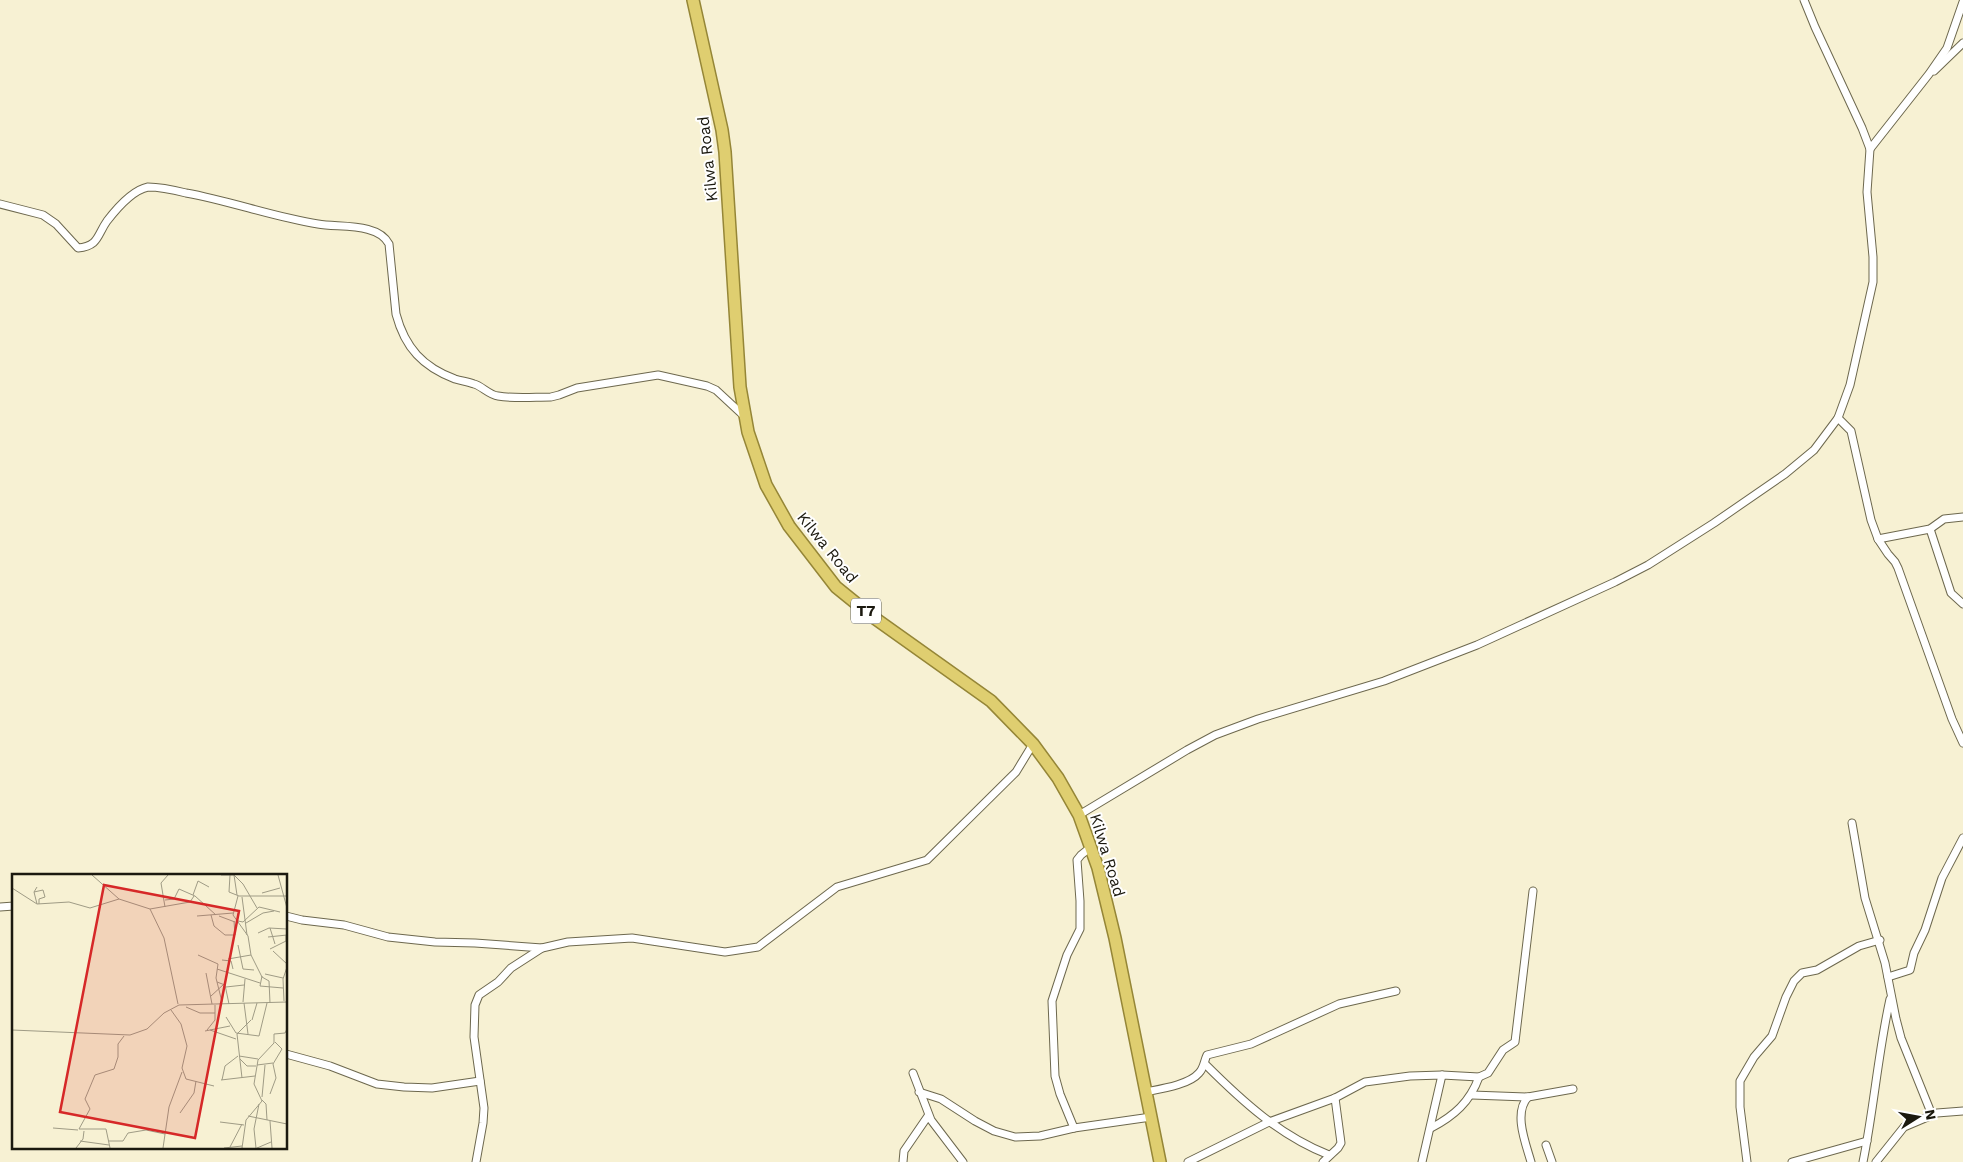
<svg xmlns="http://www.w3.org/2000/svg" width="1963" height="1162" viewBox="0 0 1963 1162" font-family="'Work Sans',sans-serif">
	<style>
		.lines { fill: none; stroke-linecap: round; stroke-linejoin: round }
		.minor-casing { stroke: #6d684e; stroke-width: 9 }
		.trunk-casing { stroke: #958637; stroke-width: 14 }
		.minor { stroke: #fff; stroke-width: 7 }
		.trunk { stroke: #dfce70; stroke-width: 11 }
		.labels { text-anchor: middle; stroke-width: 4; stroke-linejoin: round; paint-order: stroke }
		.shield { fill: #fff; stroke: #5f5e57; stroke-width: 1 }
		.shield-label { font-size: 15px; font-weight: bold; fill: #1b190f }
		.street-label { font-size: 16px; fill: #1b190f; stroke: #fff }
		.inset-road { fill: none; stroke: #9f9b85; stroke-width: 1 }
		.view { fill: #d62828; fill-opacity: 0.15; stroke: #d62828; stroke-width: 2.5 }
		.inset-edge { fill: none; stroke: #1b190f; stroke-width: 2.5 }
	</style>
	<rect width="100%" height="100%" fill="#f7f1d3"/>
	<g class="lines">
		<g class="minor-casing">
			<g id="minor">
				<polyline points="1934,71 1963,43"/>
				<polyline points="1870,149 1929,74 1947,48 1963,2"/>
				<path d="M0,204L43,215L56,224L78,248C99,246 97,235 107,221C117,208 133,190 148,187C161,187 174,190 186,193C231,201 273,217 318,224C338,228 378,222 389,244L396,314C405,348 423,367 455,379C462,381 468,382 474,384C482,386 489,395 498,396C515,399 534,397 551,397L559,395L577,388L658,375L707,386L716,390L744,416"/>
				<polyline points="1838,418 1851,431 1871,520 1878,539 1888,554 1895,562 1898,568 1952,719 1963,743"/>
				<polyline points="1930,529 1951,593 1963,604"/>
				<polyline points="1878,539 1930,529 1944,519 1963,517"/>
				<polyline points="1079,815 1187,750 1215,735 1258,719 1384,681 1477,645 1615,582 1648,565 1714,523 1785,474 1814,450 1838,418 1850,385 1873,282 1873,257 1867,192 1870,149 1862,128 1815,27 1804,0"/>
				<polyline points="1852,823 1865,898 1885,963 1896,1019 1901,1038 1932,1115"/>
				<polyline points="0,907 14,906"/>
				<polyline points="286,916 302,920 344,925 388,937 435,942 475,943 542,948"/>
				<polyline points="1888,977 1910,970 1914,953 1925,930 1942,878 1963,838"/>
				<polyline points="286,1054 330,1066 377,1084 404,1087 432,1088 480,1081"/>
				<path d="M1205,1064C1242,1101 1280,1136 1329,1155"/>
				<polyline points="913,1073 931,1120 963,1162"/>
				<polyline points="919,1092 941,1099 975,1121 994,1131 1015,1137 1040,1136 1074,1128 1151,1117"/>
				<path d="M1145,1092C1160,1089 1189,1085 1199,1073C1204,1068 1204,1061 1207,1055L1251,1044L1339,1004L1396,991"/>
				<polyline points="1472,1095 1528,1097 1573,1089"/>
				<path d="M1528,1097C1513,1113 1526,1144 1531,1162"/>
				<polyline points="1074,1128 1060,1094 1055,1076 1052,1001 1067,955 1080,929 1080,901 1077,860 1081,855 1091,847"/>
				<path d="M1431,1128C1454,1116 1470,1102 1479,1077"/>
				<polyline points="1546,1145 1552,1162"/>
				<polyline points="476,1162 483,1123 484,1108 474,1037 475,1005 479,995 498,982 511,968 542,948 568,942 632,938 725,952 758,947 837,887 927,860 1016,772 1033,744"/>
				<polyline points="903,1162 904,1151 928,1116"/>
				<polyline points="1188,1162 1269,1122 1335,1098 1365,1082 1410,1076 1442,1075 1479,1077 1488,1073 1503,1050 1515,1042 1533,891"/>
				<polyline points="1323,1162 1338,1148 1341,1143 1335,1098"/>
				<polyline points="1422,1162 1442,1075"/>
				<polyline points="1747,1162 1740,1107 1740,1081 1754,1057 1772,1036 1786,997 1794,981 1802,973 1817,970 1859,946 1880,940"/>
				<polyline points="1792,1162 1867,1141"/>
				<path d="M1863,1162C1874,1108 1878,1053 1890,999"/>
				<polyline points="1876,1162 1904,1127 1937,1113 1963,1111"/>
			</g>
		</g>
		<g class="trunk-casing">
			<polyline id="trunk" points="693,0 722,130 725,152 740,387 748,432 766,485 789,526 836,587 873,617 991,701 1033,744 1058,778 1079,815 1098,868 1115,938 1160,1162"/>
		</g>
		<use href="#minor" class="minor"/>
		<use href="#trunk" class="trunk"/>
	</g>
	<g class="labels">
		<rect class="shield" x="851" y="598.5" width="30" height="25" rx="4"/>
		<g class="shield-label">
			<text x="866" y="616">T7</text>
		</g>
		<g class="street-label">
			<text transform="translate(707 159) rotate(-96)" y="6">Kilwa Road</text>
			<text transform="translate(828 547) rotate(51)" y="6">Kilwa Road</text>
			<text transform="translate(1108 855) rotate(73)" y="6">Kilwa Road</text>
		</g>
	</g>
	<g transform="translate(12 874)">
		<rect width="275" height="275" fill="#f7f1d3"/>
		<path class="inset-road" d="M80,1L107,25M209,1H222L231,10L245,34M218,1L217,18L227,22H275M222,1L225,21M266,1L275,34M25,13L22,18L25,30M0,14L25,30L57,28L78,34L107,25L138,35L152,64L166,130M22,18L31,16L33,23L27,25V30M250,19L268,14M181,21L186,7L197,13M230,23L235,61M153,26L162,25L167,15L183,22L204,41M153,33L149,9L156,1M138,35L178,28L182,22M199,41L202,52L213,61H223L222,47M185,42L221,39M207,42L223,48M226,47L231,48L247,33L268,38M234,49L251,39L262,37M258,54L263,70M246,59L257,54L275,55M256,63L275,61M226,71L231,95L242,96M258,75L274,67V61M261,77L275,90M186,81L206,90L204,104L210,128M239,81L250,103L257,107L258,129M216,85L239,81L236,62L221,41L226,22M210,86L219,87L221,95M205,95L248,109M194,99L200,130M253,100L271,104M250,102L248,112L271,114M205,108L213,111L217,130M214,113L232,111M199,122L212,110M272,127L271,105L275,93M231,128L233,105M232,129L236,160M174,133L188,139H203M159,136L169,150L175,172L170,194L174,205L202,212M214,143L224,159L247,162L255,129M240,146L245,129M0,156L118,161L135,155L152,139L167,131L275,128M195,156L203,146V131M198,156L224,165M193,157L218,152M227,182L246,185M228,185L235,192H244M245,191L261,189M230,204L225,160L239,146M209,206L243,202M210,206L213,192L226,182M258,220L264,204L261,190L270,175L263,168M250,223L253,191M250,226L254,230L255,246M168,239L182,219L184,207M236,242L275,250M258,247L260,274M208,248L232,251M41,254L66,256M68,267L97,271M97,267H111L116,259L134,256L153,260M218,273L230,250M64,274L71,265L72,257M98,274L94,255H67L78,235L73,225L83,201L102,195L106,183V170L112,162M151,274L157,233L170,198M212,274L230,272M230,274L234,246L250,227L242,210L246,186L262,169V160L273,159L275,155M244,274L242,255L247,230M245,274L259,268"/>
		<path class="view" d="M92,11L227,37L183,264L48,238Z"/>
		<rect width="275" height="275" class="inset-edge"/>
	</g>
	<g transform="translate(1918 1117) rotate(79)" stroke="#ffffff" stroke-width="4" paint-order="stroke">
	<path d="M0-4L9 19L0 12L-9 19Z" fill="#1b190f"/>
	<text y="-8" font-size="14" font-weight="bold" text-anchor="middle" fill="#1b190f">N</text>
	</g>
</svg>
